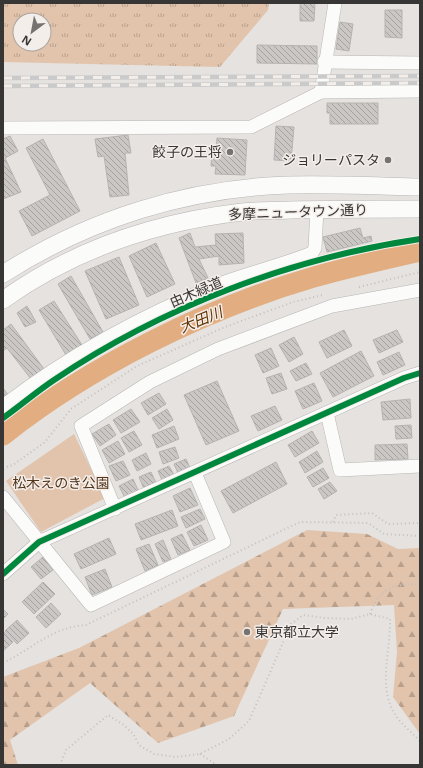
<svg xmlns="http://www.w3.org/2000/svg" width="423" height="768" viewBox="0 0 423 768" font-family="'Open Sans','Noto Sans JP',sans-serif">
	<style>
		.grass { fill: url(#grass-tufts); fill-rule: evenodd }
		.forest { fill: url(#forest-firs) }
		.green { fill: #e2c4ac }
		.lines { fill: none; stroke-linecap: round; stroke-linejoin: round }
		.river { stroke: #e2ae81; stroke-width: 21 }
		.building { fill: url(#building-back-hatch); stroke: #b6b4b2 }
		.minor-casing { stroke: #b8b6b4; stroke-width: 14 }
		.major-casing { stroke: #b8b6b4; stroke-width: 18 }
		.path { stroke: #c3c1c0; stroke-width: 2; stroke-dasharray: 1 3; stroke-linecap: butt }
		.minor { stroke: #fbfbfa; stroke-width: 13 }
		.major { stroke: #fbfbfa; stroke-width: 17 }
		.rail-casing { stroke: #cbcaca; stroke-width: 4.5 }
		.rail { stroke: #f4eeea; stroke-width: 3; stroke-dasharray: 9; stroke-linecap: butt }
		.cycleway-casing { stroke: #f4eeea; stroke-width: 8 }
		.cycleway { stroke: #00873e; stroke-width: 6 }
		.poi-dot { fill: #757270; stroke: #f4eeea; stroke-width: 1.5 }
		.labels { text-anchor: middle; stroke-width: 3; stroke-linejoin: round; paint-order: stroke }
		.poi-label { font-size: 14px; fill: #383634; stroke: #f4eeea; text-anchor: end }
		.street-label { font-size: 14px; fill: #383634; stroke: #f4eeea }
		.park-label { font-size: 14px; fill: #53351a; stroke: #f4eeea }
		.water-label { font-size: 15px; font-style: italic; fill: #633400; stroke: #f4eeea }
	</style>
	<defs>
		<pattern id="grass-tufts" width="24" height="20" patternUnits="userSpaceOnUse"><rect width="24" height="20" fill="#e2c4ac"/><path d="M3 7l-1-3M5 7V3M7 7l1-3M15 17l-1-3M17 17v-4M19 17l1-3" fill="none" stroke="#b8a08d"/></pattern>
		<pattern id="forest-firs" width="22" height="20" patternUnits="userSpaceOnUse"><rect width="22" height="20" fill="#e2c4ac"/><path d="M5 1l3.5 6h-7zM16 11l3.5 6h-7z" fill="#b8a08d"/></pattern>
		<pattern id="building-back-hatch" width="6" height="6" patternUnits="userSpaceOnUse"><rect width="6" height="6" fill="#cac7c5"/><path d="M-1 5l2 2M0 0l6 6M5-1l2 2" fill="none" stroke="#a5a2a1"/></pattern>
	</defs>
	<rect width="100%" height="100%" fill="#e5e2df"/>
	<path class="grass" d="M3,3H269L268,10L220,67L3,62ZM20,20H44V44H20Z"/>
	<polygon class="forest" points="307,530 367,534 398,549 420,548 420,734 393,697 397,652 394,605 283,609 234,716 158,743 90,683 10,740 18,765 3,765 3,677 79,648"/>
	<polygon class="green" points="74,434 105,498 41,532 6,481"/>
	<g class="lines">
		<path class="river" d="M3,435C90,366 207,308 314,277C349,267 385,259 420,251"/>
	</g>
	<g class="building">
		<polygon points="300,3 315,3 314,21 300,21"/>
		<polygon points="385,10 402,10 402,38 385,37"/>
		<polygon points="340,22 353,24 349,51 336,49"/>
		<polygon points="257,45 317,46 317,64 257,63"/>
		<polygon points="327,103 378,103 378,124 330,124 330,113 327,113"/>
		<polygon points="276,126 294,127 291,161 274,160"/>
		<polygon points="128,135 131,153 125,153 129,195 110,197 104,156 98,157 95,139"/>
		<polygon points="10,136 18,151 5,158 21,192 3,199 3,139"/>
		<polygon points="217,138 247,140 245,175 215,174 216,166 211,166 212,151 216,152"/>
		<polygon points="43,139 80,211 32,236 19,211 50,195 26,148"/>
		<polygon points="360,228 363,238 371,236 372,241 327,252 323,237"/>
		<polygon points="190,233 195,247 216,245 215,234 243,233 244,263 219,265 219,256 199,259 208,278 196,283 179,238"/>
		<polygon points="156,243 175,284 147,297 129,256"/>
		<polygon points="119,257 139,305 106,319 85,271"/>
		<polygon points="71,276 103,332 90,339 58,284"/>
		<polygon points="54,301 82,345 66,355 39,310"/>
		<polygon points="27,306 36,322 25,327 17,313"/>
		<polygon points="11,324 44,369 31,379 7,348 3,351 3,330"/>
		<polygon points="344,330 352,346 327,358 319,342"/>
		<polygon points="397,330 403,342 379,353 373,340"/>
		<polygon points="294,337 303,354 289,362 279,345"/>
		<polygon points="271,348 279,366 263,373 255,355"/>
		<polygon points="361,351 374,376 333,397 320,373"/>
		<polygon points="399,352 405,365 383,375 377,362"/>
		<polygon points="306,363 312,374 296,381 290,371"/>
		<polygon points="281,373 287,389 272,394 266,378"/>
		<polygon points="217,381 239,431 206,445 184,395"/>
		<polygon points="314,383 322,401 303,409 295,391"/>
		<polygon points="3,388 9,396 3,400"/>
		<polygon points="159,393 166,404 148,415 141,403"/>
		<polygon points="410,399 411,418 383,420 381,402"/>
		<polygon points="275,406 282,420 258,431 251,416"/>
		<polygon points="131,409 140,422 121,433 113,420"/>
		<polygon points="167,409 173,420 159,429 152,418"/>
		<polygon points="109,424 116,435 100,446 92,434"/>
		<polygon points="411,425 412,438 396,439 395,426"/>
		<polygon points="174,426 179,439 157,448 152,435"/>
		<polygon points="134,431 142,445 129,452 121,438"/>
		<polygon points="312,431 319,443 295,457 288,445"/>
		<polygon points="118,441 125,454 109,463 102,450"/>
		<polygon points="407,444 408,459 375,460 375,445"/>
		<polygon points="175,447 179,458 163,464 159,452"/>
		<polygon points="317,451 323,462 305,473 299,462"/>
		<polygon points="146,453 151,464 137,471 132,460"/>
		<polygon points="186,459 190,468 178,473 174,464"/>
		<polygon points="123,461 130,475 116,481 109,466"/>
		<polygon points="276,462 287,484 233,513 221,491"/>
		<polygon points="169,466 174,475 162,480 158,471"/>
		<polygon points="323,468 329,478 313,487 307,477"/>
		<polygon points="151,472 156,483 144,489 139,477"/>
		<polygon points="133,479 139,492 125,498 119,486"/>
		<polygon points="330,482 337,491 324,499 318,489"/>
		<polygon points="190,488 198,505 180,512 173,496"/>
		<polygon points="200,509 205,519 186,528 181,517"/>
		<polygon points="172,510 178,526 141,540 135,524"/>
		<polygon points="201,525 208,540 194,546 187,532"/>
		<polygon points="182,534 190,550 178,555 171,539"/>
		<polygon points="109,538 116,554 81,569 74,554"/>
		<polygon points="163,540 171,559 163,562 155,544"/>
		<polygon points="149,544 158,565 145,571 136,549"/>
		<polygon points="43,557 53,570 41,579 31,567"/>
		<polygon points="105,569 112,587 92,595 85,577"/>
		<polygon points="43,582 55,594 34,614 22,602"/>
		<polygon points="51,603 61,614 46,628 36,617"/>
		<polygon points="3,609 8,614 3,619"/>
		<polygon points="17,620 29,633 17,644 5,631"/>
		<polygon points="4,632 13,642 3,651 3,633"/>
	</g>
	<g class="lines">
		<g class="minor-casing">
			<g id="minor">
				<polyline points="324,62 420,63"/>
				<polyline points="321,92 335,3"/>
				<polyline points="3,128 251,127 321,92 420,91"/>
				<path d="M3,406C69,355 145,314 222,283C252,272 282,265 312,253L315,248L317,209"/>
				<polyline points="327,413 340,470 420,466"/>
				<polyline points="3,497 91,605 224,542 195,473"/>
				<polyline points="115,509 81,426 150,382 218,349 332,306 420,290"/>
				<polyline points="3,574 39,542 404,378 420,373"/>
			</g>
		</g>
		<g class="major-casing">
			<g id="major">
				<path d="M3,274C89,219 187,188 289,185C333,184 377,186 420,187"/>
				<path d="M3,300C73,250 156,222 242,212C257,210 274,211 290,210C333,209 377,209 420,209"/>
			</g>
		</g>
		<g class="path">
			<polyline points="323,259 420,239"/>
			<polyline points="359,287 420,272"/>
			<polyline points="3,468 13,465 45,442 71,409 137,366 225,327 293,302 323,295"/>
			<polyline points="333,522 336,515 372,513 388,524 420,523"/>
			<path d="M370,614C380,587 393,584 420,584"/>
			<path d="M3,663C32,649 52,627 86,625L300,522L368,523L384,534L420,536"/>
			<polyline points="200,754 217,765"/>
			<path d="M60,765L66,750L108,715L125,726L134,735L139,745L154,754L176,757L200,754L229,739L249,721L291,624L303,615L325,618L351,619L370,614L390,619C391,653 375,692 400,721C406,728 413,734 420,741"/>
		</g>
		<use href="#minor" class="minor"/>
		<use href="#major" class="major"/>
		<g class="rail-casing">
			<g id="rail">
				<polyline points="3,78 420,76"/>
				<polyline points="3,86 420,83"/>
			</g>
		</g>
		<use href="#rail" class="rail"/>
		<g class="cycleway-casing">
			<g id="cycleway">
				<path d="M3,418C20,406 36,392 54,380C162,307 291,258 420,239"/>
				<polyline points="3,574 39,542 404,378 420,373"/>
			</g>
		</g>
		<use href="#cycleway" class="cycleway"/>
	</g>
	<g class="poi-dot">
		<circle cx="230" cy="152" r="4"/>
		<circle cx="388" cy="160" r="4"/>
		<circle cx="247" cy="632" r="4"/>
	</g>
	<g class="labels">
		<g class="poi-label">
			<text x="222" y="157">餃子の王将</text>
			<text x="380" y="165">ジョリーパスタ</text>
			<text x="255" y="637" text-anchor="start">東京都立大学</text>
		</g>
		<g class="street-label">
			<text transform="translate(298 212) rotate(-2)" y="5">多摩ニュータウン通り</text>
			<text transform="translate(196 292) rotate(-23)" y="5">由木緑道</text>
		</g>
		<g class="park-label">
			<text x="61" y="488">松木えのき公園</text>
		</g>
		<g class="water-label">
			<text transform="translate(201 320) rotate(-22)" y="5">大田川</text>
		</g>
	</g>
	<rect width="423" height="768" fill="none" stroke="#383634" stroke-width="8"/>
	<g transform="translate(32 32) rotate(212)"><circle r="19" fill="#f4eeea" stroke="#a9a4a1"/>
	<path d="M0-3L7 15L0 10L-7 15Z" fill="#757270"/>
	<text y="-6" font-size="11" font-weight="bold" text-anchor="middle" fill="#383634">N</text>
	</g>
</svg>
